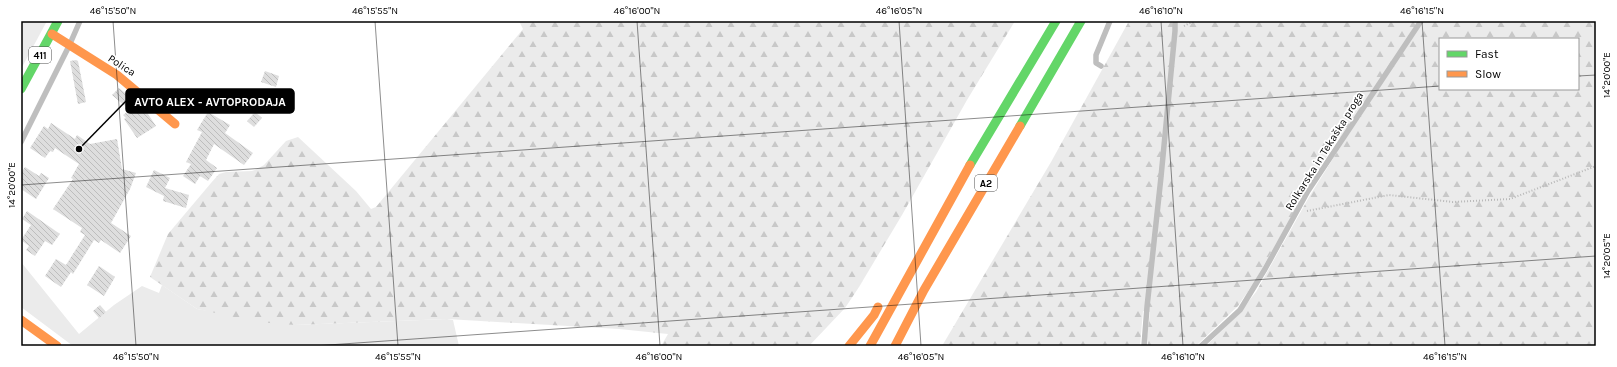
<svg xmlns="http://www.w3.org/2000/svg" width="1617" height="367" viewBox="0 0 1617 367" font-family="Karla,sans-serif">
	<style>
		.green { fill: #ebebeb }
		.forest { fill: url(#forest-firs); fill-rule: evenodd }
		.building { fill: url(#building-back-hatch) }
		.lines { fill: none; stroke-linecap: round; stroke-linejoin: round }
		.path { stroke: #b9b9b9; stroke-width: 2; stroke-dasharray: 1 2; stroke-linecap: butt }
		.lane { stroke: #bebebe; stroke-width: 5.5 }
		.fast { stroke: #63d668; stroke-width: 9 }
		.slow { stroke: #ff974d; stroke-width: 9 }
		.ticks { fill: none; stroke: #000; stroke-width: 1; stroke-opacity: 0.45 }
		.labels { text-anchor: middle; stroke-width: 3.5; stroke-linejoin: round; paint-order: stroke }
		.shield { fill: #fff; stroke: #4c4c4c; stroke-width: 1 }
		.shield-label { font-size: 10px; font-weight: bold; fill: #000 }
		.street-label { font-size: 11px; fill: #000; stroke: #fff }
		.leader { fill: none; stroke: #000; stroke-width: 1.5 }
		.callout-dot { fill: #000; stroke: #fff; stroke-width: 1.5 }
		.callout { fill: #000; stroke: #000; stroke-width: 1.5 }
		.callout-label { font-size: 12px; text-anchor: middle; font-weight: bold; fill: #fff }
		.neatline { fill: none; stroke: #000; stroke-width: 1.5 }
		.ticks-label { font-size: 10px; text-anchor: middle; fill: #000 }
	</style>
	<defs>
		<pattern id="forest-firs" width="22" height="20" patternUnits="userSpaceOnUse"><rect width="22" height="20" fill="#ebebeb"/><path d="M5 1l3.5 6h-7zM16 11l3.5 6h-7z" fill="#c8c8c8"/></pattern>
		<pattern id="building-back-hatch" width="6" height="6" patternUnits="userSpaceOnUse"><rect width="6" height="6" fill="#dedede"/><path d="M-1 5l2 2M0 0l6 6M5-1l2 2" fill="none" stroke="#bdbdbd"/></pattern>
	</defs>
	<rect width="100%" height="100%" fill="#fff"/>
	<g class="green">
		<polygon points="21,21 47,21 21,69"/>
		<polygon points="21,262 79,334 114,305 142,286 159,293 162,285 197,309 295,325 447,319 453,320 459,346 73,346 21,307"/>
	</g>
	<g class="forest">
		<polygon points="519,21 1015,21 967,100 902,215 859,287 845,308 809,346 661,346 668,334 619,329 447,319 295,325 257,322 197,309 150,277 168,234 211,183 219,174 226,172 252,171 257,169 264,165 286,141 298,137 356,191 371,209 376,207 523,29"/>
		<path d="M1129,21H1596V346H1206L1237,316L1256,292L1309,197L1344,141L1339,137L1308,187L1256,279L1238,306L1196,346H1148L1147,337L1150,312L1143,311L1140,346H942L1051,162ZM1440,39H1578V89H1440Z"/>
	</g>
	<g class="building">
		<polygon points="76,60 78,61 86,102 78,104 70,61"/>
		<polygon points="265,71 279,76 276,87 261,82"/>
		<polygon points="119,88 144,108 156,126 137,138 124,119 126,118 123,115 130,110 112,95"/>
		<polygon points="208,112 230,125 225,133 253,153 244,165 214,144 206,160 217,168 208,181 200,176 195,184 183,176 191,164 186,162 202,132 197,130"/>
		<polygon points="255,112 262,118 254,127 247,121"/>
		<polygon points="51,123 75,139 77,135 90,144 117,139 122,169 136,173 130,189 111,223 131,236 120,253 101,240 99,243 94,240 73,274 71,272 61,287 45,276 56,259 66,265 85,235 80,232 82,228 53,209 73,179 71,178 79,164 55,148 53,152 50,151 45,158 30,148 44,126 48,129"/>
		<polygon points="25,167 39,176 41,173 49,178 36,199 21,189 21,173"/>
		<polygon points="154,170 170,178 165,188 189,195 186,208 163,201 164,196 146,187"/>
		<polygon points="27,211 60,234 52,245 45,241 35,256 26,250 29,246 21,240 31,225 22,219"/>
		<polygon points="99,266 115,277 104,296 87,285"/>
		<polygon points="100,305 106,312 99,318 93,311"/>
	</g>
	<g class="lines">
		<g class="path">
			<polyline points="1184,26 1194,21"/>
			<polyline points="1307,211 1389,195 1453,202 1510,199 1596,166"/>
		</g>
		<g class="lane">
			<polyline points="1101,66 1096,63 1096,55 1110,21"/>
			<polyline points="21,142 69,46 80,21"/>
			<polyline points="1144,346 1147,307 1161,177 1175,31 1175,21"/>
			<polyline points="1201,346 1240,310 1265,269 1308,191 1421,21"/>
		</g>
		<g class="fast">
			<polyline points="21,89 58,21"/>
			<polyline points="1020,126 1081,21"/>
			<polyline points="970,165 1056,21"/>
		</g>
		<g class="slow">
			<polyline points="52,34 117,75 175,124"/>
			<polyline points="21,320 57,346"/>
			<polyline points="849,346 874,315 878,307"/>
			<polyline points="870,346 970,165"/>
			<polyline points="895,346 924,290 1020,126"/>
		</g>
	</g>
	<path class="ticks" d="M113,21L136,346M375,21L398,346M637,21L660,346M899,21L921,346M1161,21L1183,346M1422,21L1445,346M1578,76L1596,75M21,185L1440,86M314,346L1596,256"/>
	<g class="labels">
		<g class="shield">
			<rect x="29" y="47" width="22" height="16" rx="3"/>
			<rect x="975" y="175" width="22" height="16" rx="3"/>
		</g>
		<g class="shield-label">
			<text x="40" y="59">411</text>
			<text x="986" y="187">A2</text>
		</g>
		<g class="street-label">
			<text transform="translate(122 65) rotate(33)" y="4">Polica</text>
			<text transform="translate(1324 151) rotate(-58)" y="4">Rolkarska in Tekaška proga</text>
		</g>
	</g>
	<path class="leader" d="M79 149L126 101"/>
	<circle class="callout-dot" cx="79" cy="149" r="4"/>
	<rect class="callout" x="126" y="89" width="168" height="24" rx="4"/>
	<g class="callout-label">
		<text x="210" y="106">AVTO ALEX - AVTOPRODAJA</text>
	</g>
	<rect width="1617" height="367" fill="none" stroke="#ffffff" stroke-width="44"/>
	<rect x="1439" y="38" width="140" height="52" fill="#ffffff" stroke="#999999"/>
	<rect x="1447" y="51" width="20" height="6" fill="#63d668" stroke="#999999"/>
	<text x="1475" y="58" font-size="12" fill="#000000">Fast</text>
	<rect x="1447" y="71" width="20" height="6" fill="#ff974d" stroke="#999999"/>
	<text x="1475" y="78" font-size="12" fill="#000000">Slow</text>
	<rect x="22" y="22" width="1573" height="323" class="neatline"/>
	<g class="ticks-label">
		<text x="113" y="14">46°15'50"N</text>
		<text x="375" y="14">46°15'55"N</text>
		<text x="637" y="14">46°16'00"N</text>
		<text x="899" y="14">46°16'05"N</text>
		<text x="1161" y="14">46°16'10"N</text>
		<text x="1422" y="14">46°16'15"N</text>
		<text transform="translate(1606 75) rotate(-90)" y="4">14°20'00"E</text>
		<text transform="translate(11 185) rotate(-90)" y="4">14°20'00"E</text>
		<text transform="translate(1606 256) rotate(-90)" y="4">14°20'05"E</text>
		<text x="136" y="360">46°15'50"N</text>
		<text x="398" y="360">46°15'55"N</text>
		<text x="659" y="360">46°16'00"N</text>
		<text x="921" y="360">46°16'05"N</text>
		<text x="1183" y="360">46°16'10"N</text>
		<text x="1445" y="360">46°16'15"N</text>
	</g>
</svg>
